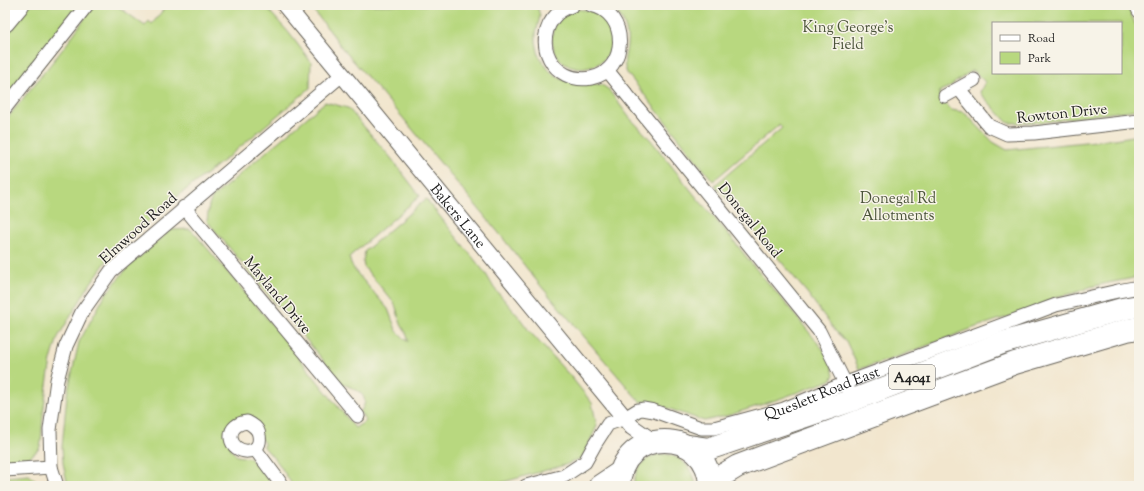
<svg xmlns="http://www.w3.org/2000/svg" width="1144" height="491" viewBox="0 0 1144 491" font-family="'Sorts Mill Goudy',serif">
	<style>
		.green { fill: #b8d87f; stroke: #6a7a4e; fill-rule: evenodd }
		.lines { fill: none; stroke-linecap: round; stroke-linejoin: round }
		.minor-casing { stroke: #67635a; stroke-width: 15 }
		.tertiary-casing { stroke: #67635a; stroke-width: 18 }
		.secondary-casing { stroke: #67635a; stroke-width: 20 }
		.trunk-casing { stroke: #67635a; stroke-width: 24 }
		.minor { stroke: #fff; stroke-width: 13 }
		.tertiary { stroke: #fff; stroke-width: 16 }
		.secondary { stroke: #fff; stroke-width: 18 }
		.trunk { stroke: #fff; stroke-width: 22 }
		.labels { text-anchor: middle; stroke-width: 3; stroke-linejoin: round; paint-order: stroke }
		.shield { fill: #f7f3e8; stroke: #5e5c59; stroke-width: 1 }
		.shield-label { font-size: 14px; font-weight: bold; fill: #1c1c1c }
		.park-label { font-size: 15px; fill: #4b543a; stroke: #f7f3e8 }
		.street-label { font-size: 15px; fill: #1c1c1c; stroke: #f7f3e8 }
	</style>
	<rect width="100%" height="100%" fill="#f7f3e8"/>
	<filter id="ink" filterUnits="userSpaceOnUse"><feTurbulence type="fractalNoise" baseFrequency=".025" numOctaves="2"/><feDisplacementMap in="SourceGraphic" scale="8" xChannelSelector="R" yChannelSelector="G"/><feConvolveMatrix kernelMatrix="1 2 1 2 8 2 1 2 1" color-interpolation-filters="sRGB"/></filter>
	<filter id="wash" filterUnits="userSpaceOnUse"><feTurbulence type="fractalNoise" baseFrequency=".012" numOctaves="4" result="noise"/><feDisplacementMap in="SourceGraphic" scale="16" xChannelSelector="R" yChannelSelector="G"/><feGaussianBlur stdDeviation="0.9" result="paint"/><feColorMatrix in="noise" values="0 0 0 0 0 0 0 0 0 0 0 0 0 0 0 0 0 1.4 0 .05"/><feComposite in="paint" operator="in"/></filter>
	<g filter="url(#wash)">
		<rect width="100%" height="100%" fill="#f2e6ce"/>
		<g class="green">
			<polygon points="28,5 78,5 5,100 5,33"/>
			<polygon points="94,5 116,5 145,26 149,21 152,24 167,5 264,5 289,33 311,62 310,88 227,158 188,188 152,217 109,258 90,284 58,337 51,360 47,385 43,414 41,443 39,449 23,463 5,464 5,121 66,45"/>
			<polygon points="309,5 537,5 540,16 536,33 536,42 539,56 548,69 554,75 561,79 602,85 608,89 629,117 650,139 697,198 730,236 751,263 792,311 829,357 834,375 831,380 779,399 730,415 704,421 653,403 647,401 640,402 540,285 498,232 398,112 342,48 333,35"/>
			<path d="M611,5H1127L1139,33V109L1044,122L1010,123L1007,122L981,94L980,92L985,82L974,71H971L949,87L940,91L939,98L951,110L963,112L967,115L993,142L1007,150L1115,139L1139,135V277L1108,283L1090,287L1075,293L1059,296L1032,309L976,327L889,360L859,369L846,341L836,332L808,294L769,247L715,185L782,128L779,125L713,181L627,73C622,62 626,56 627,45C629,30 622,16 611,5ZM993,23H1121V73H993Z"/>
			<path d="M574,9L586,10L599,13C603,19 609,25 611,31C622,72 555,86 552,39C551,34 555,27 556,21Z"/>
			<path d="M325,102L348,108L391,158L420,196L349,257L351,264L356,272L388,309L396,330L408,342C408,332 402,329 400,321C398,315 397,309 394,303L364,267L363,261L365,251L426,199L486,274L494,288L519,317L530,332L572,378L592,403L597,426L582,458L565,465L489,486H293L279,464L264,447V443L246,417C237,417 233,419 228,426L231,450L237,456L250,458L274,486H68L63,463L62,447L67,395L79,342L105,295L128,267L170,230L190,229L195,234L270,322L355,428L366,421L360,412C373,396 356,389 343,384L207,221L209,205L212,198Z"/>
			<path d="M659,454C679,453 693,467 696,486H633C636,468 642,459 659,454Z"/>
			<polygon points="29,475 43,486 5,486 5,477"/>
		</g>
	</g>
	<g filter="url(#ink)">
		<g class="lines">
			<g class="minor-casing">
				<g id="minor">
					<path d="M573,5C567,8 561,10 557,14C530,41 553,85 591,78C629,71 629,12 591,5"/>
					<polyline points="1136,5 1139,11"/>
					<polyline points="607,70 819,331 849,391"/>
					<polyline points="959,89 989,126 1007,134 1034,133 1139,121"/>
					<polyline points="945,96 974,80"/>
					<polyline points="5,108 87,5"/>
					<polyline points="184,207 358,416"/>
					<path d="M247,422C253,425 258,428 259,435C263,457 233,455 231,438C230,428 238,423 247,422Z"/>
					<polyline points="255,449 279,481 281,486"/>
					<polyline points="5,470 51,467"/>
					<polyline points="57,486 51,467 50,430 57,380 66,346 82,312 111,271 343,74"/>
					<path id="s1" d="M526,486L564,476L585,462L595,444L608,424L625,418L638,410L643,409L654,411L701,428H714L784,409L846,383L1056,305L1118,291L1139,287"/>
				</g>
			</g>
			<g class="tertiary-casing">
				<g id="tertiary">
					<path id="s2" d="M285,5L632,427L652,441"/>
				</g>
			</g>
			<g class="secondary-casing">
				<polyline id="secondary" points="5,23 20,5"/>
			</g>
			<g class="trunk-casing">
				<g id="trunk">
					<polyline points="687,446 708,449 853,400 1002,343 1122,309 1139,306"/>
					<polyline points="600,486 621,472"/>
					<path d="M619,486C620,426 709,426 710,486"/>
					<polyline points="713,486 723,475 738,466 1015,363 1127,330 1139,328"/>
				</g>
			</g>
			<use href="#minor" class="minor"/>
			<use href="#tertiary" class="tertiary"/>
			<use href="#secondary" class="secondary"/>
			<use href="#trunk" class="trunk"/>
		</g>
	</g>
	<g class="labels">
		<rect class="shield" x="889" y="365" width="46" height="24" rx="3"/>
		<g class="shield-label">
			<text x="912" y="382">A4041</text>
		</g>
		<g class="park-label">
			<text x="848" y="32">King George's<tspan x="848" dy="17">Field</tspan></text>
			<text x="898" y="203">Donegal Rd<tspan x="898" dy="17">Allotments</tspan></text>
		</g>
		<g class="street-label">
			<text transform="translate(1062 113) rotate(-6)" y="5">Rowton Drive</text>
			<text dy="5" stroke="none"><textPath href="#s2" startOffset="273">Bakers Lane</textPath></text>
			<text transform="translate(750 220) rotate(51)" y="5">Donegal Road</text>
			<text transform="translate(138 228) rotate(-42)" y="5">Elmwood Road</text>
			<text transform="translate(278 295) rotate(50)" y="5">Mayland Drive</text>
			<text dy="5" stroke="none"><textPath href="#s1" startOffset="335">Queslett Road East</textPath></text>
		</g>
	</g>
	<rect width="1144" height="491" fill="none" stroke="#f7f3e8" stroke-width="20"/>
	<rect x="992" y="22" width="130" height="52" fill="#f7f3e8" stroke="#9f9d96"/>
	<rect x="1000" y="35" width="20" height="6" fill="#ffffff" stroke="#9f9d96"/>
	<text x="1028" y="42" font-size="12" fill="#1c1c1c">Road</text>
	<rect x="1000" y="52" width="20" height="12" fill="#b8d87f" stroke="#9f9d96"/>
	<text x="1028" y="62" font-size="12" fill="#1c1c1c">Park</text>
</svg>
